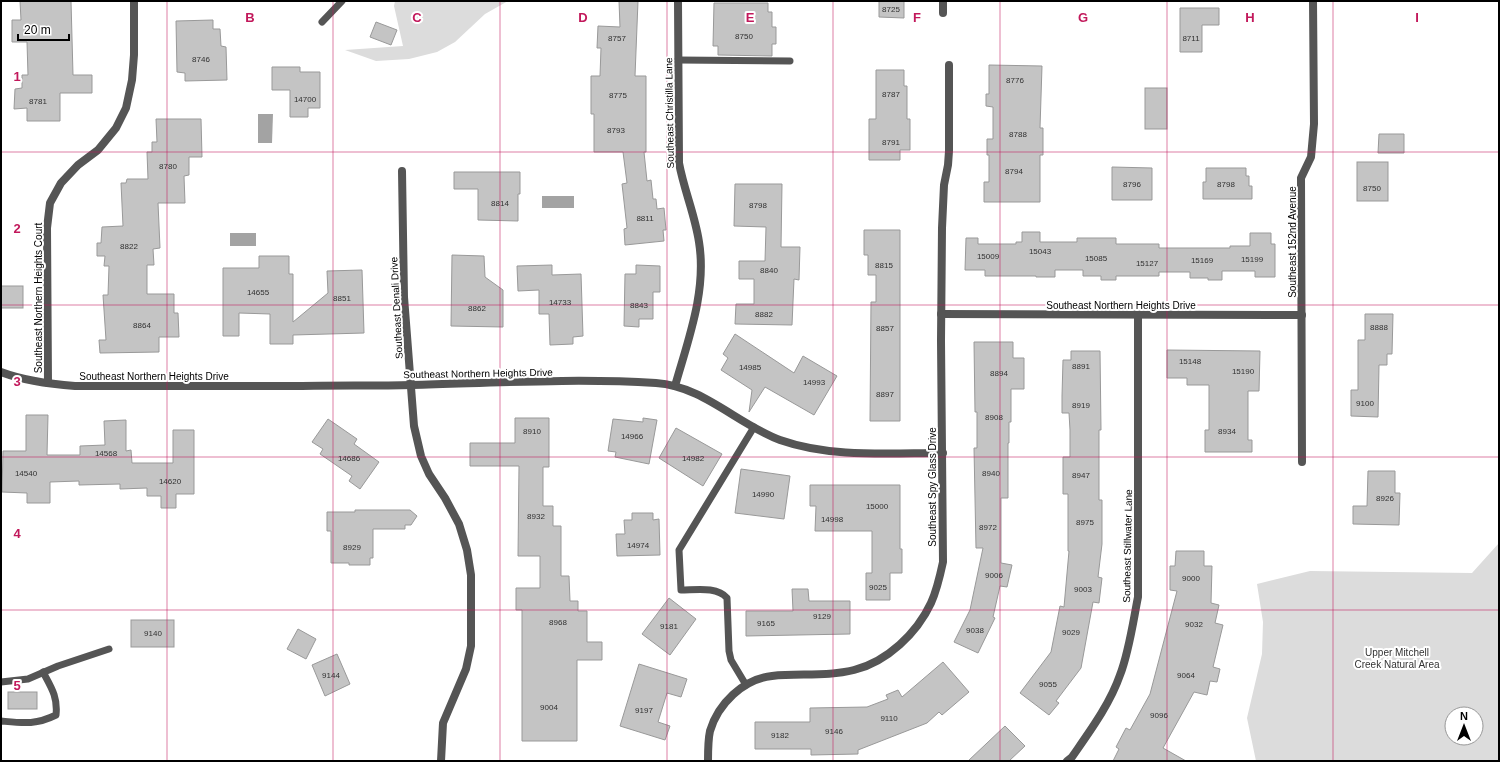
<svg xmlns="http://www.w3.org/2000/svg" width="1500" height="762" viewBox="0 0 1500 762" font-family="Arial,sans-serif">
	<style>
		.green { fill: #dcdcdc; fill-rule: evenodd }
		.water { fill: #a3a3a3 }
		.building { fill: #c4c4c4; stroke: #999 }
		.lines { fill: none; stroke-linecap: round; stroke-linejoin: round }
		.service { stroke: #555; stroke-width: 7 }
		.minor { stroke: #555; stroke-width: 8 }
		.grid { fill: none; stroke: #c2185b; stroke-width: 1; stroke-opacity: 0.55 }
		.labels { text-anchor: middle; stroke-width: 4; stroke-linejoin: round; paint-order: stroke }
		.number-label { font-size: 8px; fill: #313131 }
		.street-label { font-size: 10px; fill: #000; stroke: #fff }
		.park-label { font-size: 10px; fill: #333; stroke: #fff }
		.grid-label { font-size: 13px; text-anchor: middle; font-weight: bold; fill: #c2185b; stroke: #fff; stroke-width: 4; stroke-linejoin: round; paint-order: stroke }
	</style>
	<rect width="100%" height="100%" fill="#fff"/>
	<g class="green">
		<polygon points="395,1 508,1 485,14 455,42 437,52 409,59 376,61 345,50 403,46 394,6"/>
		<path d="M1499,543V761H1256L1247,718L1262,654L1263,622L1257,584L1310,571L1472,573ZM1452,714H1476V738H1452Z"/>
	</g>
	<g class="water">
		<polygon points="258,114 273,114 272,143 258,143"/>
		<rect x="542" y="196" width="32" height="12"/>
		<rect x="230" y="233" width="26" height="13"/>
	</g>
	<g class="building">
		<polygon points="20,1 71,1 73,75 92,75 92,93 60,93 60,121 27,121 27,108 14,109 15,89 22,88 22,75 28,75 27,42 12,42 12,20 21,20"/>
		<polygon points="619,1 638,1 635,76 646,76 646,152 644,152 647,181 651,180 653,199 656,199 657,209 664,208 666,230 663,230 664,241 625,245 624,229 627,228 622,184 627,183 623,152 594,152 594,114 591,114 591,76 600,76 601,48 597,48 598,26 620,27"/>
		<polygon points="879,1 904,1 904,18 879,17"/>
		<polygon points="714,3 768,3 768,12 772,12 772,27 776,27 776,44 772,44 772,56 718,55 718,46 713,46"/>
		<polygon points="1180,8 1219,8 1219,25 1202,25 1202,52 1180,52"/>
		<polygon points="213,20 213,29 220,29 221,46 226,47 227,80 185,81 185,73 177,72 176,21"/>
		<polygon points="376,22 397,30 391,45 370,37"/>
		<polygon points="989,65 1042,66 1040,128 1043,128 1043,155 1040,155 1040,202 984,202 984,182 989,182 989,155 987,155 987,139 993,139 993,107 986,106 986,94 989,94"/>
		<polygon points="272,67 300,67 300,72 320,72 320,108 308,108 308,117 290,117 290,90 272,90"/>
		<polygon points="876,70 904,70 904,86 907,86 907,119 910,119 910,150 900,150 900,160 869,160 869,119 876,119"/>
		<rect x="1145" y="88" width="22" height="41"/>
		<polygon points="156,119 201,119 202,157 189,157 189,175 184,176 185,203 158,203 160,248 153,249 154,265 147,265 147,294 174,294 174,313 178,313 179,337 159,337 159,352 100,353 99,340 106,340 103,295 108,295 109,266 104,266 105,256 97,256 97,243 101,243 102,227 123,226 121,183 126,183 127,179 148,179 147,152 152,152 152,142 157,142"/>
		<polygon points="1379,134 1404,134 1404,153 1378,153"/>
		<rect x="1357" y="162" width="31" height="39"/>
		<polygon points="1112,167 1152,168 1152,200 1112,200"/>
		<polygon points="1206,168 1246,168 1246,176 1249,176 1249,186 1252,186 1252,199 1203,199 1203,182 1206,182"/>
		<polygon points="454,172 520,172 520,194 518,194 518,221 478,220 478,189 454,189"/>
		<polygon points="735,184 782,184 781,247 800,247 799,280 794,279 792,325 735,324 736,304 754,304 754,279 739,279 739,261 765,261 766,227 734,226"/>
		<polygon points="864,230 900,230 900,421 870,421 871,302 876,302 876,275 868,275 868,255 864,255"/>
		<polygon points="1022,232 1040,232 1040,242 1077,242 1077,238 1116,238 1116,244 1159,244 1159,248 1230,248 1230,246 1250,246 1250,233 1271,233 1271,244 1275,244 1275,277 1255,277 1255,271 1222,271 1222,280 1208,280 1208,278 1190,278 1190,272 1159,272 1159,276 1116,276 1116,280 1101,280 1101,276 1083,276 1083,270 1055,270 1055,277 1036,277 1036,276 985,276 985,270 965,270 966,238 978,238 978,244 1016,244 1016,242 1022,242"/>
		<polygon points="452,255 484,256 485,277 503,290 503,327 451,326"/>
		<polygon points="259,256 289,256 289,274 293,274 293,322 328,293 327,271 362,270 364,333 293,335 293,344 270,344 270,314 239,313 239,336 223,336 223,268 259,268"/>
		<polygon points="552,265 552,275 581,274 583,336 573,337 573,344 550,345 549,314 539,314 539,290 518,291 517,266"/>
		<polygon points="636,265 660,266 660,292 653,292 653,319 639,319 639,327 624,326 625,274 636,274"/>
		<rect x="1" y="286" width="22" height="22"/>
		<polygon points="1365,314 1393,314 1392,354 1387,354 1387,365 1379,365 1378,417 1351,416 1351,390 1358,390 1358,340 1365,340"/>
		<polygon points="735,334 794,373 803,356 837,376 814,415 765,387 749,412 752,390 721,370 728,358 723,354"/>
		<polygon points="974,342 1013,342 1013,358 1024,358 1024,389 1011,389 1011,422 1009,422 1009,443 1008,443 1008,498 1001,498 1001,563 1012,565 1007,587 1000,586 993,617 995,618 978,653 954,642 970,610 983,548 976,548 974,448 977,448 977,412 975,412"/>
		<polygon points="1167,350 1260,351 1259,391 1248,391 1248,440 1252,440 1252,452 1205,452 1205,430 1209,430 1209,385 1187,385 1187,378 1167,378"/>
		<polygon points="1071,351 1100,351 1101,430 1099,430 1099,500 1102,500 1102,544 1098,577 1102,578 1099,603 1093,602 1081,668 1056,701 1059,703 1049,715 1020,693 1051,652 1060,606 1064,607 1069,551 1068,551 1068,494 1063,494 1063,457 1070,457 1070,430 1069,413 1062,413 1062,396 1063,360 1071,360"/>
		<polygon points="26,415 48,415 47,455 80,455 80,446 105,445 104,421 126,420 126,451 131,450 132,463 173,463 173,430 194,430 194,494 176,494 176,508 161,508 161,496 147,496 147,488 120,489 120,484 79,485 79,481 50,482 50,503 27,503 27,493 2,492 3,451 26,451"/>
		<polygon points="515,418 549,418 549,467 543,467 543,506 553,506 553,526 561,526 561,576 569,576 570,601 578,601 578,611 587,611 587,642 602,642 602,660 577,660 577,741 522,741 522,610 516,610 516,588 540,588 540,556 518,556 519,466 470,466 470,443 515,443"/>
		<polygon points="643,418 657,420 649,464 615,457 616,452 608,451 613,419 643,422"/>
		<polygon points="328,419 357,439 354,444 379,462 360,489 349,481 352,476 320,454 323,449 312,442"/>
		<polygon points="676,428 722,454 703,486 659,458"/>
		<polygon points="741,469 790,476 784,519 735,513"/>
		<polygon points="1368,471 1395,471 1395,493 1400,493 1399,525 1353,524 1353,506 1367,506"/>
		<polygon points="810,485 900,485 900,549 902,549 902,573 890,573 890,600 866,600 866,573 872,573 872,531 815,531 816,506 810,506"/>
		<polygon points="355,510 410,510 417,516 411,525 405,525 405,529 373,529 373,558 370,558 370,565 349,565 349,563 331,563 331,531 327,531 327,512 355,512"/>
		<polygon points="632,513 653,513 653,520 659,519 660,555 617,556 616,534 625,534 624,520 632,520"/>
		<polygon points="1176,551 1204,551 1204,566 1212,566 1211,603 1219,605 1215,623 1223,625 1213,667 1220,669 1217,682 1210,681 1207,695 1194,692 1163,748 1186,761 1113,761 1119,749 1116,747 1126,728 1130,730 1150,694 1177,591 1170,590 1170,566 1175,566"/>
		<polygon points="792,589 808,589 809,601 850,601 850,634 746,636 746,611 793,611"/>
		<polygon points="669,598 696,619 670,655 642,634"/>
		<rect x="131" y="620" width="43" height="27"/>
		<polygon points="298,629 316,639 306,659 287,649"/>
		<polygon points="337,654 350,684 325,696 312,665"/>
		<polygon points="943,662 969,692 942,715 939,712 927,723 858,750 858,754 811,755 811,749 755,749 755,722 810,722 810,708 867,707 888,699 886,695 898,690 902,697"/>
		<polygon points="639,664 687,679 681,697 667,693 658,722 670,726 665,740 620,726"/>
		<rect x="8" y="692" width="29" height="17"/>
		<polygon points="1005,726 1025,746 1009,761 968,761"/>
	</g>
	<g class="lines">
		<g class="service">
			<polyline points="322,22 342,1"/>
			<polyline points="678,60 790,61"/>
			<polyline points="1,682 28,679 58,666 109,649"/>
			<path d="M746,685L731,660L729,651L727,598C717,586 695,590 681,590L679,550L754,427"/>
			<path d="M1,721C23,723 36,725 56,715C58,697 51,687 43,672"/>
		</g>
		<g class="minor">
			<polyline points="943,1 943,13"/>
			<polyline points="402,171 404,297 414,426 421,456 429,474 445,498 459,524 467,550 471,575 471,646 466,669 443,723 441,761"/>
			<polyline points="941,314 1302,315"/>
			<path d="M1,372C25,381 49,384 75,386C149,386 223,386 297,386C335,385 374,386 412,385C493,383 575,378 656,383C703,386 737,424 780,440C831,458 889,453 943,453"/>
			<polyline points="48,383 47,228 50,203 61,183 78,165 98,150 116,128 126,108 132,80 134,55 134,1"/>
			<path d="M675,386C688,340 707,291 699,242C695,215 684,190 679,163L678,1"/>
			<polyline points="1302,462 1301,178 1311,157 1314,124 1313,1"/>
			<path d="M708,761C708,751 708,740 710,731C718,704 743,679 772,676C799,673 827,677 854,670C887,662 917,633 931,603C937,590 940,576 943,562L941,341L942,228L944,185L948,165L949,151V65"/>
			<path d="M1067,761L1072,757C1090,731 1110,704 1120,675C1129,652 1133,622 1138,597V315"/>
		</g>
	</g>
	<path class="grid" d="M167,1V761M333,1V761M500,1V761M667,1V761M833,1V761M1000,1V761M1167,1V761M1333,1V761M1,152H1499M1,305H1499M1,457H1499M1,610H1499"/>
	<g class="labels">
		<g class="number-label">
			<text x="891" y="12">8725</text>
			<text x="744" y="39">8750</text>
			<text x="617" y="41">8757</text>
			<text x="1191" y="41">8711</text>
			<text x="201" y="62">8746</text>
			<text x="1015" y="83">8776</text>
			<text x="891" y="97">8787</text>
			<text x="618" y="98">8775</text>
			<text x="305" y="102">14700</text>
			<text x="38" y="104">8781</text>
			<text x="616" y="133">8793</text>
			<text x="1018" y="137">8788</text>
			<text x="891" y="145">8791</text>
			<text x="168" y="169">8780</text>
			<text x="1014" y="174">8794</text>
			<text x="1132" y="187">8796</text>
			<text x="1226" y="187">8798</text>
			<text x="1372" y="191">8750</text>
			<text x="500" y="206">8814</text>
			<text x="758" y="208">8798</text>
			<text x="645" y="221">8811</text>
			<text x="129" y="249">8822</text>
			<text x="1040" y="254">15043</text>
			<text x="988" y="259">15009</text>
			<text x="1096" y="261">15085</text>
			<text x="1252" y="262">15199</text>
			<text x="1202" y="263">15169</text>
			<text x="1147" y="266">15127</text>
			<text x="884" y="268">8815</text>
			<text x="769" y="273">8840</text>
			<text x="258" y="295">14655</text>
			<text x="342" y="301">8851</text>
			<text x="560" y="305">14733</text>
			<text x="639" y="308">8843</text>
			<text x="477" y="311">8862</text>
			<text x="764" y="317">8882</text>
			<text x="142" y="328">8864</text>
			<text x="1379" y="330">8888</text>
			<text x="885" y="331">8857</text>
			<text x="1190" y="364">15148</text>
			<text x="1081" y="369">8891</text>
			<text x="750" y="370">14985</text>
			<text x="1243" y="374">15190</text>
			<text x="999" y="376">8894</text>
			<text x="814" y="385">14993</text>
			<text x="885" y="397">8897</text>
			<text x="1365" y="406">9100</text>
			<text x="1081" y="408">8919</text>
			<text x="994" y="420">8908</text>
			<text x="532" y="434">8910</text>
			<text x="1227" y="434">8934</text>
			<text x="632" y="439">14966</text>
			<text x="106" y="456">14568</text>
			<text x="349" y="461">14686</text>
			<text x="693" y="461">14982</text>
			<text x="26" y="476">14540</text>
			<text x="991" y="476">8940</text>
			<text x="1081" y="478">8947</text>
			<text x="170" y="484">14620</text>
			<text x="763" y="497">14990</text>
			<text x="1385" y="501">8926</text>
			<text x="877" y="509">15000</text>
			<text x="536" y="519">8932</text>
			<text x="832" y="522">14998</text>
			<text x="1085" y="525">8975</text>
			<text x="988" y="530">8972</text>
			<text x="638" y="548">14974</text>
			<text x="352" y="550">8929</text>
			<text x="994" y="578">9006</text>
			<text x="1191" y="581">9000</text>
			<text x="878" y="590">9025</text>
			<text x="1083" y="592">9003</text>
			<text x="822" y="619">9129</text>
			<text x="558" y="625">8968</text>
			<text x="766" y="626">9165</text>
			<text x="1194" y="627">9032</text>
			<text x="669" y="629">9181</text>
			<text x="975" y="633">9038</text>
			<text x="1071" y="635">9029</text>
			<text x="153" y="636">9140</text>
			<text x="331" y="678">9144</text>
			<text x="1186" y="678">9064</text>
			<text x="1048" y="687">9055</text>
			<text x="549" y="710">9004</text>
			<text x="644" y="713">9197</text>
			<text x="1159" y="718">9096</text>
			<text x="889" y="721">9110</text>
			<text x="834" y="734">9146</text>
			<text x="780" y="738">9182</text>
		</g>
		<g class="street-label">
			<text transform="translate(669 113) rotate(-91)" y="4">Southeast Christilla Lane</text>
			<text transform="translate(1292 242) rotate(-90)" y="4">Southeast 152nd Avenue</text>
			<text transform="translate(38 298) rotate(-90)" y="4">Southeast Northern Heights Court</text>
			<text x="1121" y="309">Southeast Northern Heights Drive</text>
			<text transform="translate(396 308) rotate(-93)" y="4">Southeast Denali Drive</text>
			<text transform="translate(478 373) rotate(-1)" y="4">Southeast Northern Heights Drive</text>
			<text x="154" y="380">Southeast Northern Heights Drive</text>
			<text transform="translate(932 487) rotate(-90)" y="4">Southeast Spy Glass Drive</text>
			<text transform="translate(1127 546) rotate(-89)" y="4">Southeast Stillwater Lane</text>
		</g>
		<g class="park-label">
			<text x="1397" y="656">Upper Mitchell<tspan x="1397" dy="12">Creek Natural Area</tspan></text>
		</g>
	</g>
	<g class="grid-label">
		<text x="250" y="22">B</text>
		<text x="417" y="22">C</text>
		<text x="583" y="22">D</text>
		<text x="750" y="22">E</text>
		<text x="917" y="22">F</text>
		<text x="1083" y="22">G</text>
		<text x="1250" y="22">H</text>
		<text x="1417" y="22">I</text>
		<text x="17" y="81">1</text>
		<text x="17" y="233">2</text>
		<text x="17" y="386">3</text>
		<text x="17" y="538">4</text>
		<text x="17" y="690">5</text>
	</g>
	<rect width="1500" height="762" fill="none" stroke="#000000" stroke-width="4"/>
	<g transform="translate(1464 726)"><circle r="19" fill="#ffffff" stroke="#999999"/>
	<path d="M0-3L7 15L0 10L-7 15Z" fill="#000000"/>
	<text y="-6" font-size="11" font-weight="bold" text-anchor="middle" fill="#000000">N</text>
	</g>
	<path d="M18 34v6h51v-6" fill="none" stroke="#000000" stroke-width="2"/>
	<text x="24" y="34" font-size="12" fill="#000000" stroke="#ffffff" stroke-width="3" paint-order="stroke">20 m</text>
</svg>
